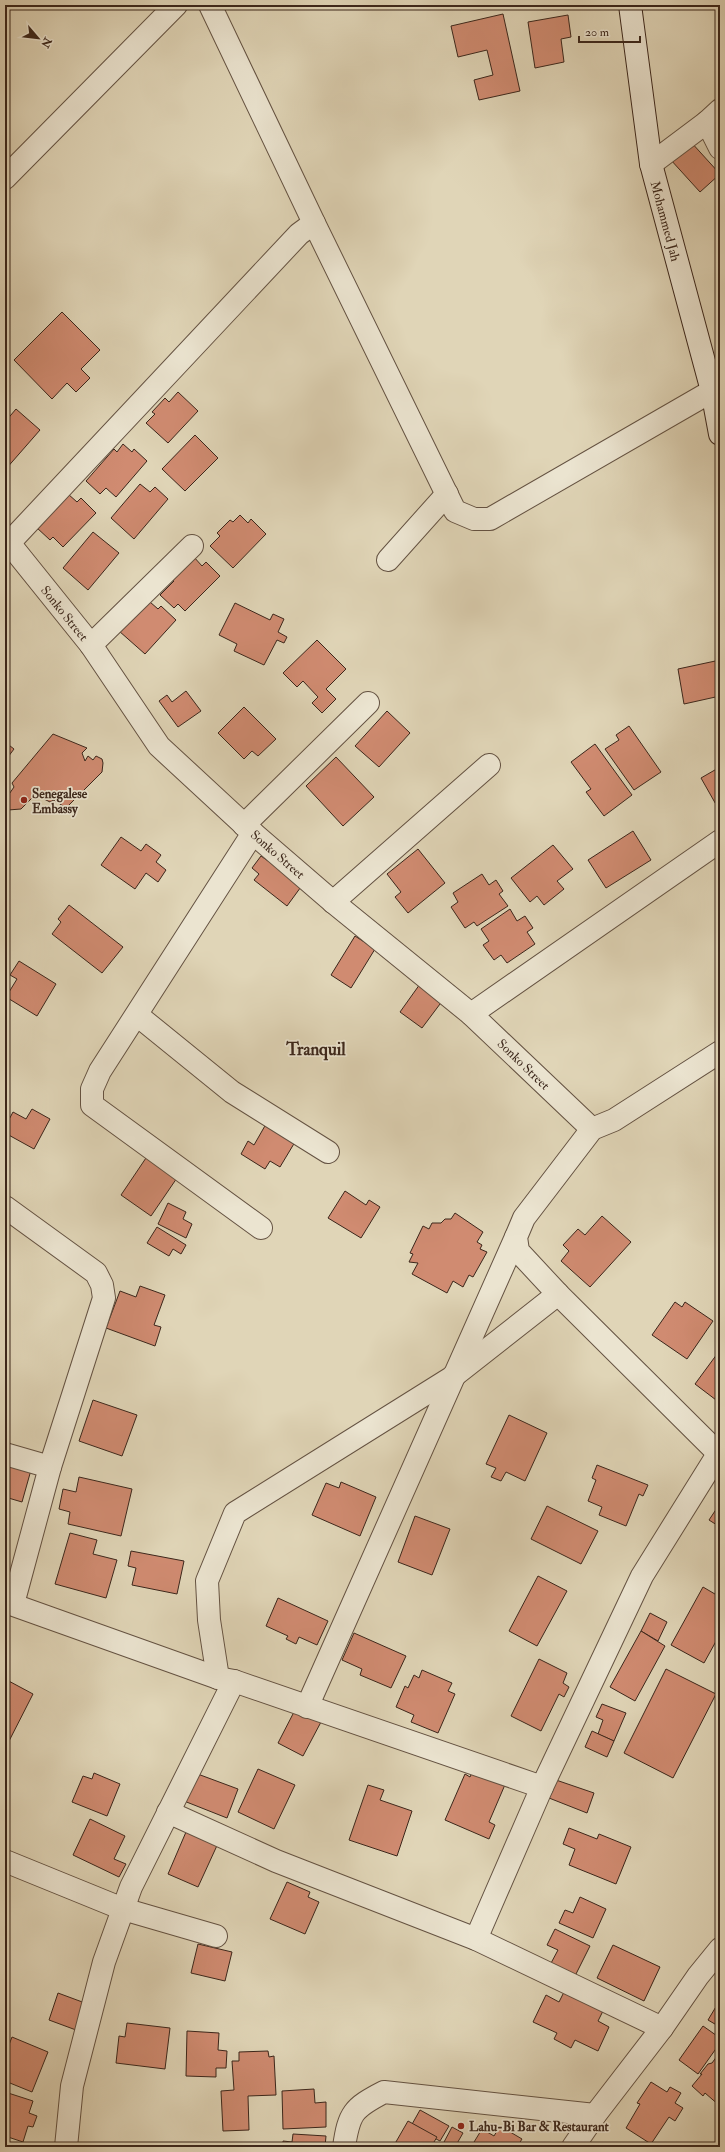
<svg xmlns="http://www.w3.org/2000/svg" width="725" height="2152" viewBox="0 0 725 2152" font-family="'IM FELL Double Pica',serif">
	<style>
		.building { fill: #d08b71; stroke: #3b261b }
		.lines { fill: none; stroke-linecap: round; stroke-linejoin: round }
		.street-casing { stroke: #645242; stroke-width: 24 }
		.secondary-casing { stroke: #3b261b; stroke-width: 24 }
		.street { stroke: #ebe4d0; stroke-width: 22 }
		.secondary { stroke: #ebe4d0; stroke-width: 22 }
		.poi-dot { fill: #8f2418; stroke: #ebe4d0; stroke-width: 1.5 }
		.labels { text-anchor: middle; stroke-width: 3.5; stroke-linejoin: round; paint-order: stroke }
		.street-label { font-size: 13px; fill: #3b261b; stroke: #ebe4d0 }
		.poi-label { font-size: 13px; font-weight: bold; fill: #3b261b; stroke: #ebe4d0; text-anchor: start }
		.district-label { font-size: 17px; font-weight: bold; fill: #3b261b; stroke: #ebe4d0 }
	</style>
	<rect width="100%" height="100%" fill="#e0d5b7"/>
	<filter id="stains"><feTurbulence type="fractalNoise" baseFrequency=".005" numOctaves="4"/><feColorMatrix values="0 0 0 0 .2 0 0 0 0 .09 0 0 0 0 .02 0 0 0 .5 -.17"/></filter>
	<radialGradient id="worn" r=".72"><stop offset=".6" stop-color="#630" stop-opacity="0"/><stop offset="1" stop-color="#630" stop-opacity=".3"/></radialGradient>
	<g class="building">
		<polygon points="503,14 520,91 479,100 474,80 493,75 487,50 458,57 451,26"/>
		<polygon points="568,15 571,37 561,39 564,62 535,68 528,22"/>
		<polygon points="690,141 720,174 700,192 670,159"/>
		<polygon points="62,312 100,350 81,369 90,378 76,392 67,383 52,399 14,360"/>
		<polygon points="178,392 198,411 168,443 146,423 155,414 152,412 165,398 169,402"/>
		<polygon points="16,409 40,430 5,470 5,422"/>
		<polygon points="195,435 218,458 185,491 162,469"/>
		<polygon points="123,444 132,452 134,449 147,461 116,497 106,488 100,494 86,481 114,449 117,452"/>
		<polygon points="140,484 150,492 155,487 168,499 134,539 111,518"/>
		<polygon points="68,494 77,502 81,498 96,513 63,547 53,537 50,540 36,527"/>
		<polygon points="240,515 248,523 251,519 266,534 233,568 210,546 220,536 217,533 230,520 233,522"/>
		<polygon points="93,532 119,553 88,590 63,568"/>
		<polygon points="193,556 202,566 206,562 220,576 185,611 178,604 174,608 160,595 174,581 171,578"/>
		<polygon points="150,602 158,609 161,606 176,620 145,654 119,631"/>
		<polygon points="235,603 270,620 273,614 284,619 278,632 287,637 284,643 277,640 264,665 234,651 237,644 219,635"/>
		<polygon points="317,640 346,669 326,689 336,699 322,713 312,703 318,697 303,681 297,687 283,673"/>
		<polygon points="720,660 720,696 684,704 678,669"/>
		<polygon points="186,691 201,711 178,727 159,701 167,695 172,702"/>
		<polygon points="244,707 276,739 258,756 252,751 244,759 218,733"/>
		<polygon points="387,711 410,733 379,767 355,746"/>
		<polygon points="629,726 661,772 634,790 605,749 619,740 616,735"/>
		<polygon points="53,734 87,748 82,753 85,761 88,756 93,760 96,756 102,759 103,763 102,772 66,808 54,800 50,802 40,797 33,797 21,809 8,810 5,800 14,787 12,783"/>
		<polygon points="5,742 14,749 5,761"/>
		<polygon points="595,744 632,795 604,816 586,792 591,789 571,762"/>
		<polygon points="336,757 374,797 343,826 306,786"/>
		<polygon points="720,767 720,807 718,808 701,778"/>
		<polygon points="633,831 651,860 606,888 588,860"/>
		<polygon points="121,837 141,851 146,844 161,855 156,862 166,870 158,882 146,873 135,889 101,865"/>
		<polygon points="553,845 573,869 557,881 564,889 544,905 537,896 530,902 511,878"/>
		<polygon points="418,849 445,883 408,913 395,897 401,892 387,874"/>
		<polygon points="273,855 306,880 287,906 254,880 259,874 252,868 261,856 268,861"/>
		<polygon points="482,874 489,885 496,880 503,891 499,894 508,906 477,926 474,922 465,928 451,907 458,902 453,893"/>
		<polygon points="69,905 123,947 102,973 52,934 61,922 58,919"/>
		<polygon points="510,909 517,921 525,916 533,928 527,932 535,944 507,963 501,955 494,960 483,945 489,941 481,929"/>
		<polygon points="355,936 375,949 351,988 331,975"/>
		<polygon points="19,961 56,984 37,1016 6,997 17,979 10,975"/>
		<polygon points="420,984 443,1000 422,1028 400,1012"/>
		<polygon points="32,1109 50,1119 34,1149 5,1133 5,1127 13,1112 26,1119"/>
		<polygon points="266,1124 295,1142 280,1167 270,1161 265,1169 241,1154 248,1141 254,1145"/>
		<polygon points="148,1155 179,1175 151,1216 121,1195"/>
		<polygon points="345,1191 366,1205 369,1200 380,1207 361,1238 328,1218"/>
		<polygon points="168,1203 186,1212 183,1219 192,1224 186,1238 158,1224"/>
		<polygon points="455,1213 483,1232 477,1242 482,1245 480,1249 487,1252 473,1277 469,1275 463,1287 453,1281 447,1293 412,1274 418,1263 409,1262 413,1254 410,1253 423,1226 429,1229 432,1223 441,1223 445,1219 451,1219"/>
		<polygon points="602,1216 631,1242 590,1287 561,1261 569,1251 563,1245 578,1229 585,1235"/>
		<polygon points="157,1227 186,1245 181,1254 173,1249 169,1256 147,1243"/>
		<polygon points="140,1286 165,1295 154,1325 161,1327 155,1346 106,1328 120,1291 136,1297"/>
		<polygon points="675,1302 682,1307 685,1302 713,1321 687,1359 652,1335"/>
		<polygon points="720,1350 720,1403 695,1384"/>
		<polygon points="93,1400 137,1415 122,1456 79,1441"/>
		<polygon points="509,1415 547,1433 525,1481 506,1472 501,1481 491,1477 496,1468 486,1464"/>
		<polygon points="5,1463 31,1470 22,1502 5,1497"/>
		<polygon points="597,1465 648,1485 643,1496 639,1494 626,1526 599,1515 602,1507 588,1501 596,1480 592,1478"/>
		<polygon points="79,1477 132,1489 121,1536 68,1524 70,1512 59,1509 63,1489 76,1492"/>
		<polygon points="341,1482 376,1497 360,1536 312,1515 326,1483 339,1488"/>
		<polygon points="547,1506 598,1531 581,1564 531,1539"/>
		<polygon points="717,1508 720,1509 720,1527 709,1520"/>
		<polygon points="415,1516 450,1529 432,1575 398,1562"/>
		<polygon points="70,1533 97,1540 93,1554 117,1560 106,1598 55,1584"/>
		<polygon points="131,1551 184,1561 177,1594 132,1585 136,1568 128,1566"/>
		<polygon points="538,1576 567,1591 537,1646 509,1631"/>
		<polygon points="703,1587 720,1597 720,1634 704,1663 671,1645"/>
		<polygon points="278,1598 328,1621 317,1645 299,1637 296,1644 286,1639 288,1636 266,1626"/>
		<polygon points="650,1613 667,1622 658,1641 641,1631"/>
		<polygon points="641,1631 665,1646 635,1701 610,1687"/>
		<polygon points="354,1633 406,1656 391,1688 360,1675 362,1669 342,1660"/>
		<polygon points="539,1659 567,1673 563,1683 569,1687 564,1697 559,1694 541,1731 511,1716"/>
		<polygon points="666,1669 716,1694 673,1778 624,1753"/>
		<polygon points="422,1670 452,1683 448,1691 455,1694 438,1733 411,1722 414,1715 396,1707 405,1686 408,1688 414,1675 419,1678"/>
		<polygon points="5,1679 33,1694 7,1745 5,1744"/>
		<polygon points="602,1704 626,1713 614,1741 598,1734 603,1720 596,1717"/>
		<polygon points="295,1710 321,1722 303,1756 278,1743"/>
		<polygon points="592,1731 614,1741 607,1757 585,1747"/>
		<polygon points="475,1766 507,1780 489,1822 495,1825 489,1839 445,1820 465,1774 470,1777"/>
		<polygon points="258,1769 295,1785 274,1829 238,1812"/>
		<polygon points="94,1773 120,1784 107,1816 72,1802 83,1776 92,1779"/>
		<polygon points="195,1773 238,1789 227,1818 184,1801"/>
		<polygon points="556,1780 594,1793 587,1813 549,1798"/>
		<polygon points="368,1785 384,1790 380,1800 412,1811 397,1856 349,1840"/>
		<polygon points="90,1819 125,1836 114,1859 126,1864 119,1877 73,1855"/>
		<polygon points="189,1825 220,1839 198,1887 168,1874"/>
		<polygon points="569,1828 597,1839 599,1834 631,1847 616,1884 569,1865 575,1849 563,1844"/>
		<polygon points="287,1882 310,1892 308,1897 319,1902 305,1934 270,1919"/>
		<polygon points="580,1897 606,1909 593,1938 559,1923 565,1910 573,1913"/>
		<polygon points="555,1929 590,1946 575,1976 550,1965 558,1950 547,1945"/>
		<polygon points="198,1944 232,1952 225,1981 191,1973"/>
		<polygon points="613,1945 660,1967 644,2001 597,1978"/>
		<polygon points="567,1986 606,2005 598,2021 609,2027 598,2051 575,2040 571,2048 554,2039 557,2033 533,2022 546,1995 559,2002"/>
		<polygon points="58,1993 85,2003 76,2030 49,2020"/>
		<polygon points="720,2000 720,2027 708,2020"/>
		<polygon points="127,2023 170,2028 165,2069 116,2063 119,2036 125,2037"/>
		<polygon points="703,2026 720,2038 720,2043 698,2074 679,2060"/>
		<polygon points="187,2031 219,2033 218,2050 227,2051 226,2068 216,2068 216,2077 186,2076"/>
		<polygon points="12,2037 48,2052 32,2092 5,2081 5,2055"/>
		<polygon points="268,2051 269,2057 274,2056 276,2095 248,2096 249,2130 223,2131 221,2091 234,2090 232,2061 239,2061 239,2052"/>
		<polygon points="720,2052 720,2106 705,2093 703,2096 692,2086 702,2074 700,2074 708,2064 712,2063"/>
		<polygon points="651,2082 667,2092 670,2087 681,2093 675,2103 683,2108 675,2121 669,2117 651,2144 626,2128 640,2104 637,2103"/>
		<polygon points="314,2089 315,2103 326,2102 326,2127 283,2129 282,2091"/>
		<polygon points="5,2092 33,2101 29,2113 37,2116 33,2127 28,2126 23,2142 5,2136"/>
		<polygon points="420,2110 449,2126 440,2141 411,2126"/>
		<polygon points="408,2121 437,2137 431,2147 393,2147"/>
		<polygon points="500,2126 522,2139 517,2147 471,2147 482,2129 494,2136"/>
		<polygon points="452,2127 463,2133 455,2147 449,2147 443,2144"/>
		<polygon points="293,2134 326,2136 325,2147 283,2147 283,2141 292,2142"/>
	</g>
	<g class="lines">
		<g class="street-casing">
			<g id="street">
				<polyline points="210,5 314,223"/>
				<polyline points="707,122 720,148"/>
				<polyline points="651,164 707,122 720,110"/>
				<polyline points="5,178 176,5"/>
				<polyline points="5,541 9,543 91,645 159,746 253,833 333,902 471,1014 592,1129"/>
				<polyline points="9,543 299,234 314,223 455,511 474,519 490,519 712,391"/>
				<polyline points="388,560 447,494"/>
				<polyline points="91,645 192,546"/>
				<polyline points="244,825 368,703"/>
				<polyline points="253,833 100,1071 92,1089 92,1105 261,1228"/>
				<polyline points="333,902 489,765"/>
				<polyline points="471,1014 720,841"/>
				<polyline points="137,1015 232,1092 328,1152"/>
				<polyline points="720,1052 614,1120 592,1129 524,1218 516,1237 518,1251 558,1294 720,1455"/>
				<polyline points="5,1207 96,1273 102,1285 104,1298 50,1467 13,1604"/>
				<polyline points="5,1454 50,1467"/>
				<polyline points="5,1602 218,1678 234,1681 542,1787"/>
				<polyline points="218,1678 209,1620 207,1581 235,1513 451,1378 558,1294"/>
				<polyline points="307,1707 516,1237"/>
				<polyline points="168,1812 276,1861 476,1939 662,2028"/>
				<polyline points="5,1861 123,1909 216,1936"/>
				<polyline points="476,1939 542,1787 642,1576 718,1454"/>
				<polyline points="66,2147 72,2086 104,1962 131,1887 234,1681"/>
				<path d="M344,2147C349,2113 353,2108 384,2092L595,2115L662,2028L698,1976L720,1949"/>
				<polyline points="573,2147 595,2115"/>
			</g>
		</g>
		<g class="secondary-casing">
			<polyline id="secondary" points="630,5 651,164 712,391 720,434"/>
		</g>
		<use href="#street" class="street"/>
		<use href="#secondary" class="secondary"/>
	</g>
	<g class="poi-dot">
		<circle cx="24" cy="800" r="4"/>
		<circle cx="461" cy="2126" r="4"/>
	</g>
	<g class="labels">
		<g class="street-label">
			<text transform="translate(666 221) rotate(75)" y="5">Mohammed Jah</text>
			<text transform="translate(65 613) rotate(51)" y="5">Sonko Street</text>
			<text transform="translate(278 854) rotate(41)" y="5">Sonko Street</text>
			<text transform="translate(524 1064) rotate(44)" y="5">Sonko Street</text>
		</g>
		<g class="poi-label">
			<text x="32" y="798">Senegalese<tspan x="32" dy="15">Embassy</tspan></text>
			<text x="469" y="2131">Lahu-Bi Bar &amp; Restaurant</text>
		</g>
		<g class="district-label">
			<text x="316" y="1055">Tranquil</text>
		</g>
	</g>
	<rect width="725" height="2152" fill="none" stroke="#e0d5b7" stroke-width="20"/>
	<rect x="6" y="6" width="713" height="2140" fill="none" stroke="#3b261b" stroke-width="2"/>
	<rect x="10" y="10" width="705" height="2132" fill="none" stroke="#3b261b"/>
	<g transform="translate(38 38) rotate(118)" stroke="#ebe4d0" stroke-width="3" paint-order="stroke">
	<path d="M0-3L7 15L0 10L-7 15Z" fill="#3b261b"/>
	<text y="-6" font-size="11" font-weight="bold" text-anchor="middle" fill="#3b261b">N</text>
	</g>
	<path d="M579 36v6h61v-6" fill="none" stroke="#3b261b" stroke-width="2"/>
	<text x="585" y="36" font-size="12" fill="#3b261b" stroke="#ebe4d0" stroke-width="3" paint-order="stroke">20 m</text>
	<rect width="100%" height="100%" filter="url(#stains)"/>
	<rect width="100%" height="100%" fill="url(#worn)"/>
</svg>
